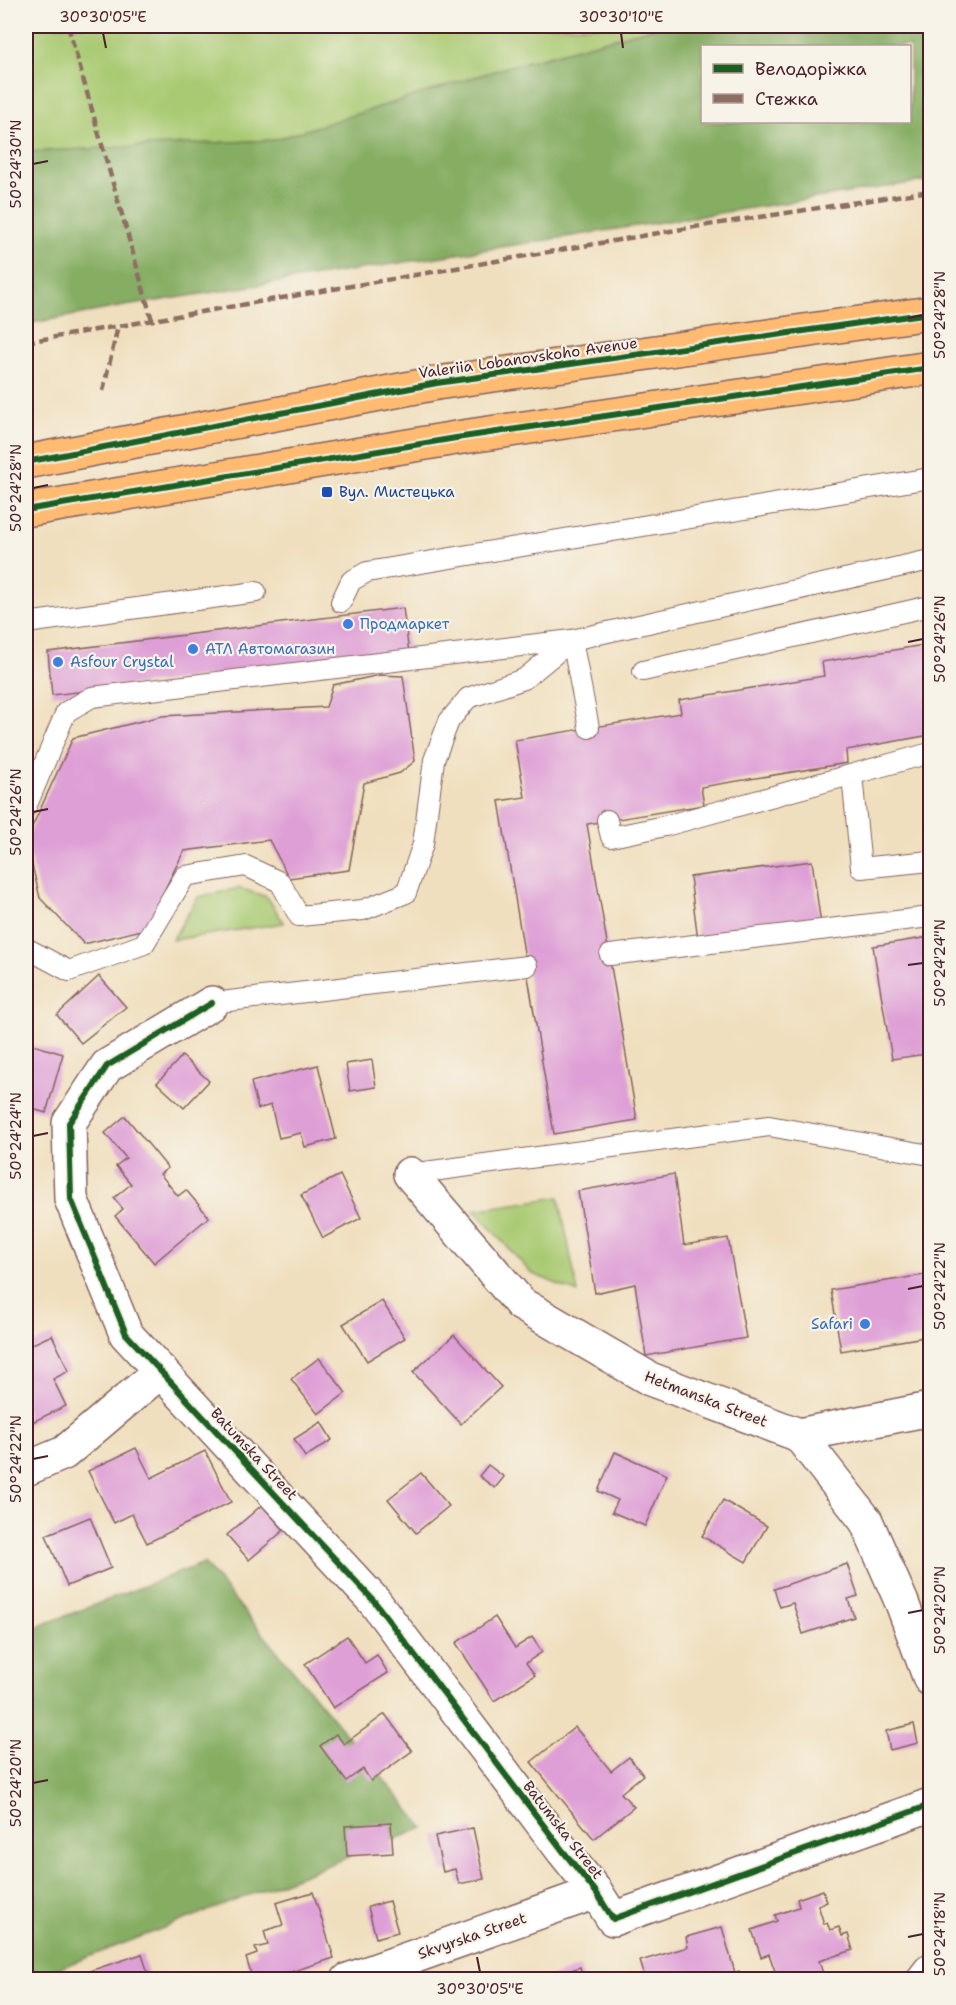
<svg xmlns="http://www.w3.org/2000/svg" width="956" height="2005" viewBox="0 0 956 2005" font-family="'Shantell Sans',sans-serif">
	<style>
		.green { fill: #a9ca72; stroke: #7a744e; stroke-width: 1.5 }
		.forest { fill: #86ae64; stroke: #686648; stroke-width: 1.5; fill-rule: evenodd }
		.building { fill: #de9ed6 }
		.lines { fill: none; stroke-linecap: round; stroke-linejoin: round }
		.lane-casing { stroke: #84625e; stroke-width: 22 }
		.street-casing { stroke: #84625e; stroke-width: 36 }
		.primary-casing { stroke: #84625e; stroke-width: 36 }
		.lane { stroke: #fff; stroke-width: 20 }
		.street { stroke: #fff; stroke-width: 33 }
		.primary { stroke: #ffbb71; stroke-width: 33 }
		.quiet { stroke: #8d6e63; stroke-width: 4.5; stroke-dasharray: 9 4.5; stroke-linecap: butt }
		.cycleway-casing { stroke: #f7f3e8; stroke-width: 10 }
		.cycleway { stroke: #1b5e20; stroke-width: 6 }
		.ticks { fill: none; stroke: #4a1f2b; stroke-width: 2 }
		.transit-dot { fill: #1a4fb4; stroke: #f7f3e8; stroke-width: 2 }
		.shop-dot { fill: #3f7fe0; stroke: #f7f3e8; stroke-width: 2 }
		.labels { text-anchor: middle; stroke-width: 4.5; stroke-linejoin: round; paint-order: stroke }
		.street-label { font-size: 15px; fill: #4a1f2b; stroke: #f7f3e8 }
		.transit-label { font-size: 15px; fill: #164399; stroke: #f7f3e8; text-anchor: start }
		.shop-label { font-size: 15px; fill: #366cbe; stroke: #f7f3e8; text-anchor: start }
		.neatline { fill: none; stroke: #4a1f2b; stroke-width: 2 }
		.ticks-label { font-size: 15px; text-anchor: middle; fill: #4a1f2b }
	</style>
	<rect width="100%" height="100%" fill="#f7f3e8"/>
	<filter id="ink" filterUnits="userSpaceOnUse"><feTurbulence type="fractalNoise" baseFrequency=".0167" numOctaves="2"/><feDisplacementMap in="SourceGraphic" scale="12" xChannelSelector="R" yChannelSelector="G"/><feConvolveMatrix kernelMatrix="1 2 1 2 8 2 1 2 1" color-interpolation-filters="sRGB"/></filter>
	<filter id="wash" filterUnits="userSpaceOnUse"><feTurbulence type="fractalNoise" baseFrequency=".008" numOctaves="4" result="noise"/><feDisplacementMap in="SourceGraphic" scale="24" xChannelSelector="R" yChannelSelector="G"/><feGaussianBlur stdDeviation="1.35" result="paint"/><feColorMatrix in="noise" values="0 0 0 0 0 0 0 0 0 0 0 0 0 0 0 0 0 1.4 0 .05"/><feComposite in="paint" operator="in"/></filter>
	<g filter="url(#wash)">
		<rect width="100%" height="100%" fill="#f0dfbe"/>
		<g class="green">
			<polygon points="26,26 660,26 507,67 274,140 26,152"/>
			<polygon points="239,888 267,897 284,923 172,940 198,897"/>
			<polygon points="559,1197 578,1293 531,1273 474,1210"/>
		</g>
		<g class="forest">
			<path d="M660,26H930V180L125,306L26,324V152L274,140L507,67ZM702,46H910V122H702Z"/>
			<polygon points="204,1563 424,1828 31,1979 26,1980 26,1631"/>
		</g>
		<g id="blocks">
			<g class="building">
				<polygon points="403,608 409,653 52,695 48,652"/>
				<polygon points="930,644 930,735 846,750 847,763 701,787 704,805 587,824 637,1120 554,1134 499,801 525,797 515,740 681,713 679,700 824,676 822,662"/>
				<polygon points="380,675 403,676 415,761 400,773 364,783 349,870 289,878 269,840 184,851 145,929 84,944 40,898 26,840 73,738 162,716 326,707 333,685"/>
				<polygon points="812,861 821,924 698,940 690,877"/>
				<polygon points="930,937 930,1072 929,1072 926,1054 892,1059 873,946"/>
				<polygon points="99,976 126,1007 81,1043 57,1015"/>
				<polygon points="30,1044 63,1054 46,1113 26,1107 26,1060"/>
				<polygon points="182,1056 209,1081 184,1108 157,1083"/>
				<polygon points="372,1060 376,1087 350,1091 346,1064"/>
				<polygon points="318,1065 336,1139 305,1147 301,1133 279,1138 271,1105 258,1109 251,1082"/>
				<polygon points="125,1116 168,1168 160,1174 178,1196 186,1190 209,1217 154,1263 115,1216 123,1209 114,1198 131,1184 116,1166 126,1158 105,1133"/>
				<polygon points="674,1174 684,1245 728,1238 746,1338 646,1356 635,1284 595,1293 578,1191"/>
				<polygon points="340,1175 361,1218 323,1238 301,1195"/>
				<polygon points="930,1274 930,1336 841,1351 831,1290"/>
				<polygon points="382,1301 405,1338 367,1361 343,1324"/>
				<polygon points="52,1335 69,1371 53,1379 66,1406 26,1425 26,1347"/>
				<polygon points="454,1335 501,1387 461,1424 413,1372"/>
				<polygon points="319,1358 346,1393 318,1414 291,1379"/>
				<polygon points="321,1422 332,1440 305,1457 294,1439"/>
				<polygon points="136,1448 151,1478 205,1451 231,1502 147,1543 132,1514 114,1523 88,1471"/>
				<polygon points="615,1452 667,1475 645,1526 612,1512 618,1500 598,1491"/>
				<polygon points="488,1465 504,1477 495,1488 479,1476"/>
				<polygon points="421,1473 449,1506 416,1533 388,1499"/>
				<polygon points="723,1500 767,1526 746,1562 702,1536"/>
				<polygon points="262,1505 284,1530 249,1560 227,1535"/>
				<polygon points="90,1517 111,1568 67,1586 46,1535"/>
				<polygon points="847,1564 858,1596 848,1599 854,1617 803,1634 793,1603 780,1607 774,1589"/>
				<polygon points="495,1617 515,1648 532,1637 542,1652 526,1663 535,1675 494,1701 456,1643"/>
				<polygon points="347,1636 365,1663 377,1655 388,1673 333,1708 305,1664"/>
				<polygon points="385,1714 412,1751 371,1781 363,1769 346,1781 320,1746 336,1734 344,1744"/>
				<polygon points="914,1724 918,1743 890,1750 886,1731"/>
				<polygon points="575,1727 611,1771 629,1757 643,1775 621,1793 634,1807 594,1839 531,1762"/>
				<polygon points="391,1823 393,1853 347,1856 345,1826"/>
				<polygon points="473,1828 484,1879 459,1884 455,1869 443,1872 435,1836"/>
				<polygon points="823,1890 827,1902 818,1905 824,1924 827,1923 830,1930 839,1927 842,1936 848,1934 853,1950 819,1961 825,1980 778,1980 769,1954 761,1957 752,1930 777,1921 775,1915 799,1907 797,1899"/>
				<polygon points="313,1892 334,1958 266,1980 253,1980 246,1958 257,1954 255,1948 268,1945 264,1931 283,1925 276,1903"/>
				<polygon points="389,1901 398,1932 376,1938 368,1907"/>
				<polygon points="722,1927 735,1973 739,1971 742,1980 646,1980 640,1961 688,1947 686,1937"/>
				<polygon points="142,1954 150,1980 78,1980 77,1975"/>
				<polygon points="580,1967 584,1980 545,1980 545,1979"/>
			</g>
		</g>
	</g>
	<g filter="url(#ink)">
		<use href="#blocks" fill-opacity="0" stroke="#84625e" stroke-width="1.5"/>
		<g class="lines">
			<g class="lane-casing">
				<g id="lane">
					<polyline points="341,602 351,581 367,572 930,478"/>
					<polyline points="26,623 256,592"/>
					<polyline points="572,640 589,728"/>
					<polyline points="643,671 930,606"/>
					<polyline points="852,775 861,868 930,861"/>
					<polyline points="26,807 66,712 92,697 572,640 930,560"/>
					<polyline points="607,820 611,837 665,826 930,753"/>
					<polyline points="26,948 69,971 144,944 185,876 246,866 280,882 299,916 363,910 406,893 423,844 434,760 449,721 468,698 524,679 572,640"/>
					<polyline points="610,955 930,917"/>
					<polyline points="212,1003 527,966"/>
					<polyline points="410,1174 769,1126 930,1155"/>
				</g>
			</g>
			<g class="street-casing">
				<g id="street">
					<polyline points="212,1003 107,1066 69,1123 71,1199 126,1334 374,1601 563,1851 596,1892 613,1919 930,1805"/>
					<polyline points="410,1174 521,1304 650,1379 799,1435 866,1521 902,1603 930,1679"/>
					<polyline points="799,1435 930,1409"/>
					<polyline points="26,1469 64,1453 161,1371"/>
					<polyline points="348,1980 596,1892"/>
					<polyline points="923,1980 930,1971"/>
				</g>
			</g>
			<g class="primary-casing">
				<g id="primary">
					<polyline points="26,462 437,383 930,313"/>
					<polyline points="26,510 456,438 930,368"/>
				</g>
			</g>
			<use href="#lane" class="lane"/>
			<use href="#street" class="street"/>
			<use href="#primary" class="primary"/>
			<g class="quiet">
				<polyline points="68,26 152,320"/>
				<polyline points="26,342 688,228 930,191"/>
				<polyline points="103,391 118,326"/>
			</g>
			<g class="cycleway-casing">
				<g id="cycleway">
					<polyline points="26,462 437,383 930,313"/>
					<polyline points="26,510 456,438 930,368"/>
					<polyline points="212,1003 107,1066 69,1123 71,1199 126,1334 374,1601 563,1851 596,1892 613,1919 930,1805"/>
				</g>
			</g>
			<use href="#cycleway" class="cycleway"/>
		</g>
	</g>
	<path class="ticks" d="M103,33L106,48M621,33L623,48M33,164L48,161M908,318L923,315M33,488L48,485M908,642L923,639M33,812L48,809M908,965L923,963M33,1136L48,1133M908,1289L923,1286M33,1459L48,1456M908,1613L923,1610M33,1783L48,1780M908,1937L923,1934M477,1957L480,1972"/>
	<rect class="transit-dot" x="321" y="486" width="12" height="12" rx="3"/>
	<g class="shop-dot">
		<circle cx="348" cy="624" r="6"/>
		<circle cx="193" cy="649" r="6"/>
		<circle cx="58" cy="662" r="6"/>
		<circle cx="865" cy="1324" r="6"/>
	</g>
	<g class="labels">
		<g class="street-label">
			<text transform="translate(528 358) rotate(-8)" y="5">Valeriia Lobanovskoho Avenue</text>
			<text transform="translate(706 1399) rotate(21)" y="5">Hetmanska Street</text>
			<text transform="translate(254 1454) rotate(47)" y="5">Batumska Street</text>
			<text transform="translate(563 1830) rotate(52)" y="5">Batumska Street</text>
			<text transform="translate(472 1936) rotate(-19)" y="5">Skvyrska Street</text>
		</g>
		<g class="transit-label">
			<text x="339" y="497">Вул. Мистецька</text>
		</g>
		<g class="shop-label">
			<text x="360" y="629">Продмаркет</text>
			<text x="205" y="654">АТЛ Автомагазин</text>
			<text x="70" y="667">Asfour Crystal</text>
			<text x="853" y="1329" text-anchor="end">Safari</text>
		</g>
	</g>
	<rect width="956" height="2005" fill="none" stroke="#f7f3e8" stroke-width="66"/>
	<rect x="701" y="45" width="210" height="78" fill="#f7f3e8" stroke="#b29e9c" stroke-width="1.5"/>
	<rect x="713" y="64" width="30" height="9" fill="#1b5e20" stroke="#b29e9c" stroke-width="1.5"/>
	<text x="755" y="75" font-size="18" fill="#4a1f2b">Велодоріжка</text>
	<rect x="713" y="94" width="30" height="9" fill="#8d6e63" stroke="#b29e9c" stroke-width="1.5"/>
	<text x="755" y="105" font-size="18" fill="#4a1f2b">Стежка</text>
	<rect x="33" y="33" width="890" height="1939" class="neatline"/>
	<g class="ticks-label">
		<text x="103" y="22">30°30'05"E</text>
		<text x="621" y="22">30°30'10"E</text>
		<text transform="translate(16 164) rotate(-90)" y="5">50°24'30"N</text>
		<text transform="translate(940 315) rotate(-90)" y="5">50°24'28"N</text>
		<text transform="translate(16 488) rotate(-90)" y="5">50°24'28"N</text>
		<text transform="translate(940 639) rotate(-90)" y="5">50°24'26"N</text>
		<text transform="translate(16 812) rotate(-90)" y="5">50°24'26"N</text>
		<text transform="translate(940 963) rotate(-90)" y="5">50°24'24"N</text>
		<text transform="translate(16 1136) rotate(-90)" y="5">50°24'24"N</text>
		<text transform="translate(940 1286) rotate(-90)" y="5">50°24'22"N</text>
		<text transform="translate(16 1459) rotate(-90)" y="5">50°24'22"N</text>
		<text transform="translate(940 1610) rotate(-90)" y="5">50°24'20"N</text>
		<text transform="translate(16 1783) rotate(-90)" y="5">50°24'20"N</text>
		<text transform="translate(940 1934) rotate(-90)" y="5">50°24'18"N</text>
		<text x="480" y="1994">30°30'05"E</text>
	</g>
</svg>
